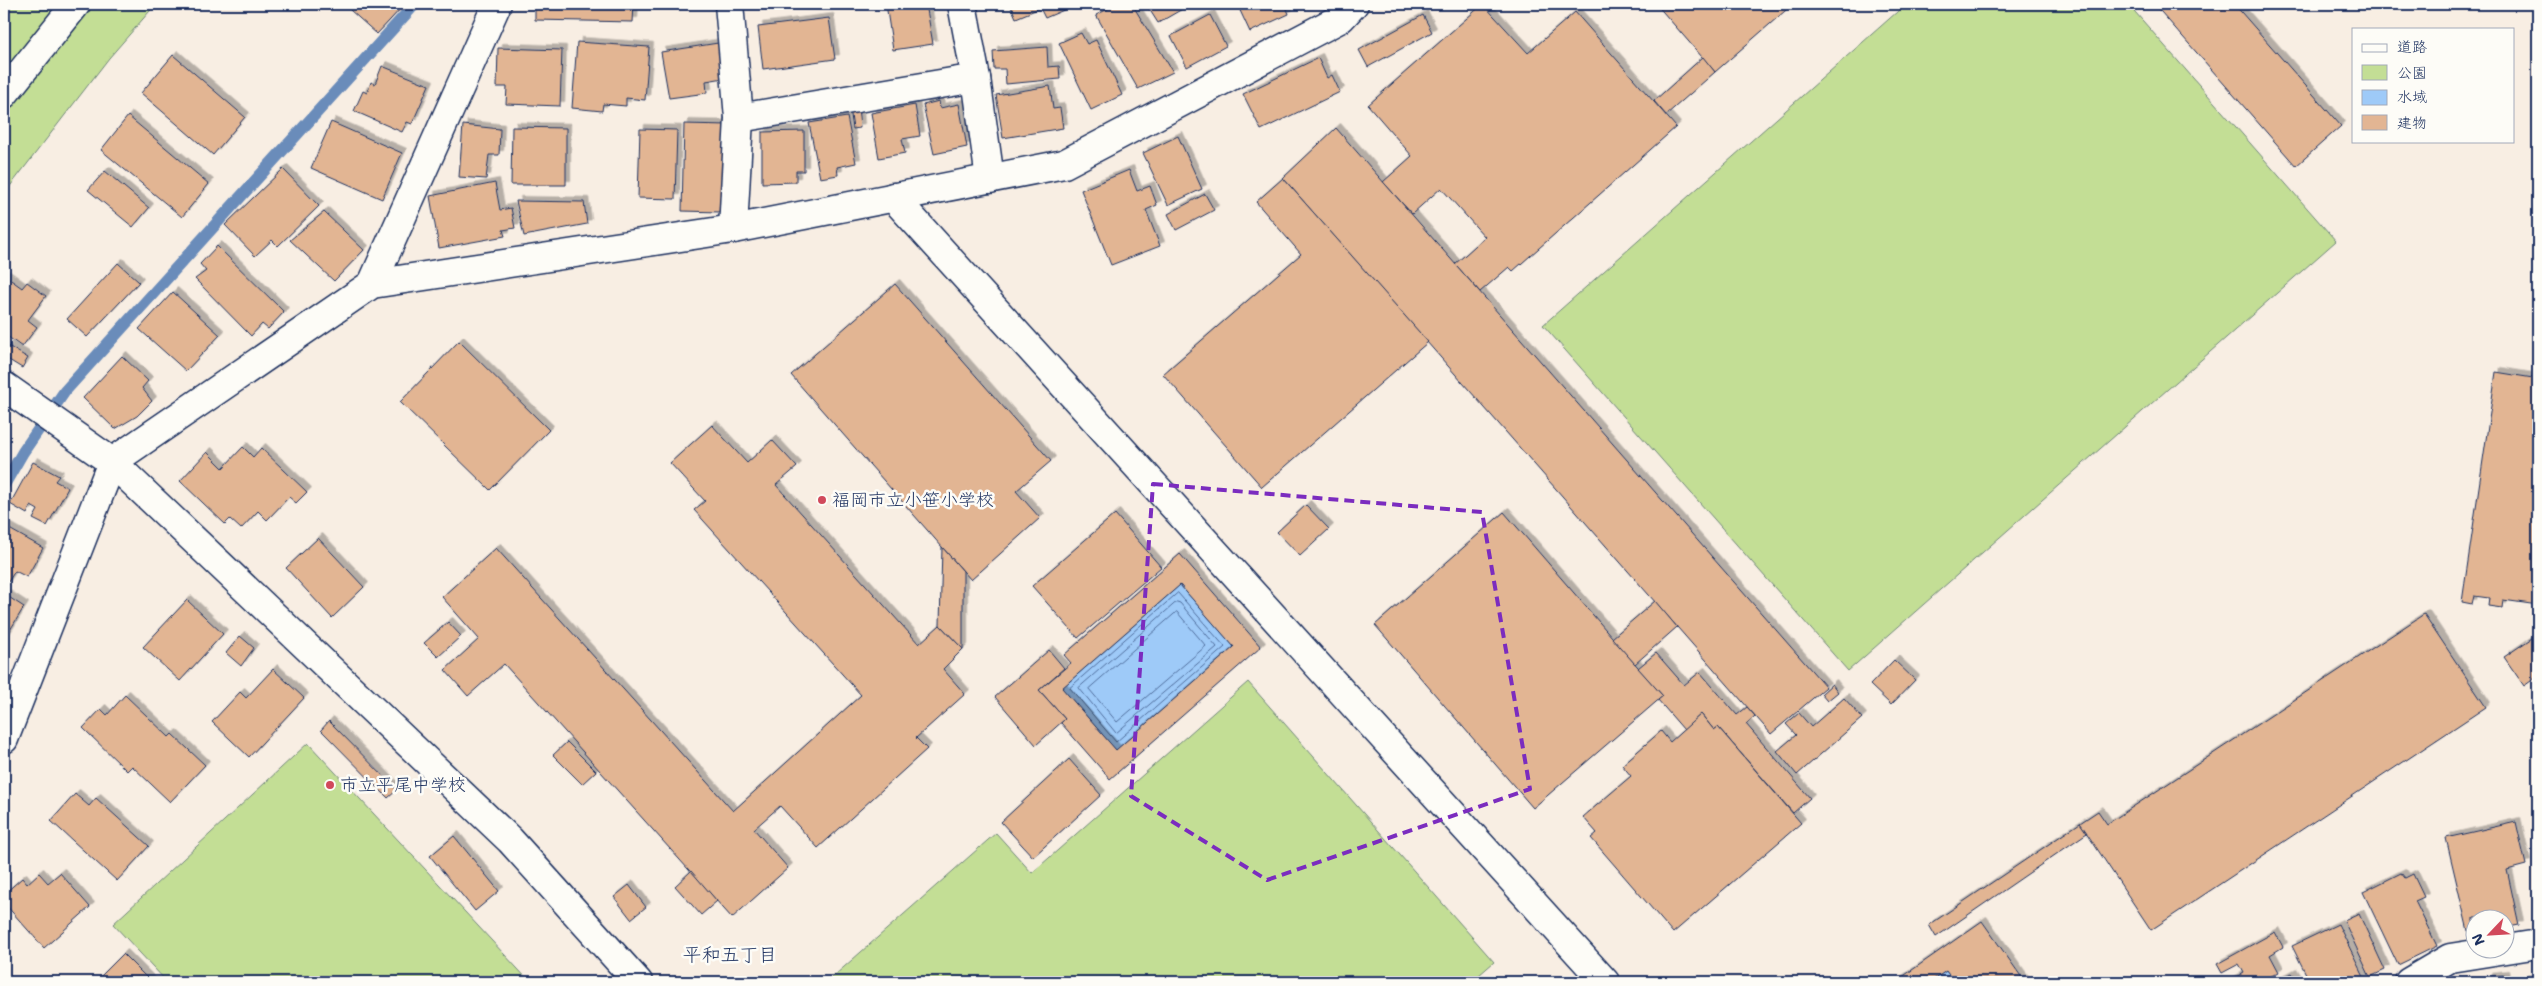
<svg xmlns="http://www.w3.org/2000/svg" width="2542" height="986" viewBox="0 0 2542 986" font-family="'Shantell Sans','Klee One',sans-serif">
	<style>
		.green { fill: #c3de95; stroke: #6f867a }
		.water { fill: #9ecaf8; stroke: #6a8cba }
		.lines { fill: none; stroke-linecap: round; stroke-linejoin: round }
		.shore { stroke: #4f6d9c; stroke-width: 1 }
		.stream { stroke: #6a8cba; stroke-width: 12 }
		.building { fill: #e2b593; stroke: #1b2f5e; fill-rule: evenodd; filter: url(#shadow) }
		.minor-casing { stroke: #1b2f5e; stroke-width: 31 }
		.minor { stroke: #fdfcf7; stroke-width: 28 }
		.marked { fill: none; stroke: #7b2cbf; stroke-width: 4; stroke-dasharray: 10 6; stroke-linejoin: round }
		.poi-dot { fill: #d1495b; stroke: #fdfcf7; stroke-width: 2 }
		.labels { text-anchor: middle; stroke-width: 5; stroke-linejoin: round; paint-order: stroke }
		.poi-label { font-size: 18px; fill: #1b2f5e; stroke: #fdfcf7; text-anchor: start }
		.neighbourhood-label { font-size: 19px; fill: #1b2f5e; stroke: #fdfcf7 }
	</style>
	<defs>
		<filter id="shadow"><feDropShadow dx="4.5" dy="-4.5" stdDeviation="0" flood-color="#0004"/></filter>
	</defs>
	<rect width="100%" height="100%" fill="#f8eee3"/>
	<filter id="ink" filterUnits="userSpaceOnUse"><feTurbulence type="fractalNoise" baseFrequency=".02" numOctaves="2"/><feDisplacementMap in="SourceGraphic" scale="10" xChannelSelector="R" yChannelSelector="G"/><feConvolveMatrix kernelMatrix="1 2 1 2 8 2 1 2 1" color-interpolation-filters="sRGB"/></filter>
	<g filter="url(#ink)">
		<g class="green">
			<polygon points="4,4 156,4 109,58 4,194"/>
			<polygon points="1906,4 2128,4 2336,241 1848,671 1543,325"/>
			<polygon points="1248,682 1494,962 1471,982 827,982 996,833 1032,873"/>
			<polygon points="308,743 530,982 167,982 113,924"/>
		</g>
		<g class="water">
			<polygon points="1180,585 1234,647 1116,750 1062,688"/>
			<polygon points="1946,971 1954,982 1930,982"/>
		</g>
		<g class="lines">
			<g class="shore">
				<polygon points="1178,593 1225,647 1116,742 1070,688"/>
				<polygon points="1177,602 1180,603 1217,647 1116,733 1079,688"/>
				<polygon points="1177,612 1206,646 1117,722 1089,689"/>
			</g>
			<polyline class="stream" points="4,485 23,452 65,391 415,4"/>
		</g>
		<g class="building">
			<polygon points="356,4 400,4 403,6 377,34 350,10"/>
			<polygon points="535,4 634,4 633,22 535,20"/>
			<polygon points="657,4 692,4 658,9"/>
			<polygon points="886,4 926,4 933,44 893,50"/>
			<polygon points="1010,4 1078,4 1045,18 1040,8 1016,18"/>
			<polygon points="1118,4 1132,4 1173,72 1138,89 1096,15"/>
			<polygon points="1146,4 1191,4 1158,23"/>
			<polygon points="1237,4 1285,4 1289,14 1250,32"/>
			<polygon points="1483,4 1528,53 1575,12 1676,127 1513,271 1509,267 1480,292 1455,264 1485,237 1441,188 1412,214 1383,182 1412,156 1368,105"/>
			<polygon points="1656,4 1793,4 1715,72"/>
			<polygon points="2154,4 2234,4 2341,126 2296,166"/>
			<polygon points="1210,15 1226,46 1187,67 1171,36"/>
			<polygon points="1423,15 1432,32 1368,67 1359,50"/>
			<polygon points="829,18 835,59 763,69 758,27"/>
			<polygon points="1081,33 1087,44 1096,40 1122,95 1091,110 1059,43"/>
			<polygon points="577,42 649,47 645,100 626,98 626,106 603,104 602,111 572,108"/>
			<polygon points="718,43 724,78 706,81 707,93 669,98 661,52"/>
			<polygon points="1047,47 1048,67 1059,66 1060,79 1006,84 1005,69 994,69 993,51"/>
			<polygon points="498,48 562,50 560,106 506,104 507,87 497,87"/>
			<polygon points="173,55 245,117 213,155 141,93"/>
			<polygon points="1703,57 1715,72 1666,115 1654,101"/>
			<polygon points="1318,58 1327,78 1332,75 1340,92 1261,130 1243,94"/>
			<polygon points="382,66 429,85 412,124 407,122 402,132 354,111 363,91 367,93 371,82 375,84"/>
			<polygon points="1050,86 1053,109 1060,108 1063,128 1003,138 996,95"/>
			<polygon points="939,101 940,108 959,104 967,147 934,154 923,105"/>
			<polygon points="915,105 920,136 902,139 905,153 879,158 871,113"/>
			<polygon points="858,106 860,128 853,129 850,108"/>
			<polygon points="128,116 209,184 182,217 101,150"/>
			<polygon points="847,117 856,163 837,167 838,175 820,178 809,123"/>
			<polygon points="331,122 402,153 382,199 311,168"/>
			<polygon points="684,124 728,125 725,203 720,203 720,212 682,211"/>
			<polygon points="463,125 500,129 499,155 489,155 486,179 459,177"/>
			<polygon points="512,127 566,128 566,185 511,185"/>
			<polygon points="1336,128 1826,687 1771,734 1283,178"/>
			<polygon points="640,129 677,130 675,199 638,198"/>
			<polygon points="804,131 804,171 796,171 796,182 762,183 762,132"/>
			<polygon points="1178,136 1202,189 1168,205 1143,153"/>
			<polygon points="283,169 319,206 278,246 272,240 255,256 225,225"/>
			<polygon points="1129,170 1137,191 1150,186 1157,205 1146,210 1160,246 1111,265 1081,190"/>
			<polygon points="105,171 149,208 133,227 88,190"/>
			<polygon points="1283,178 1428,342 1262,487 1163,374 1301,254 1256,202"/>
			<polygon points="495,183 500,210 511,208 515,228 503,230 505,236 439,248 430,196"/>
			<polygon points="1205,194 1214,210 1176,230 1168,214"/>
			<polygon points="516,201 584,202 587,224 524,236"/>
			<polygon points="324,212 364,250 334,281 290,240"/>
			<polygon points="217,246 284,312 268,329 262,324 251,336 195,279 206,271 200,264"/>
			<polygon points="118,263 139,282 87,337 67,319"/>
			<polygon points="4,275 22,288 27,282 46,296 28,320 37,327 22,347 4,334"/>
			<polygon points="895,284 1051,461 1016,491 1040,518 971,580 791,375"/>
			<polygon points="173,292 220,335 186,371 139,329"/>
			<polygon points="459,341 549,430 490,490 400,402"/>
			<polygon points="8,346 28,358 22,368 4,357"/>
			<polygon points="122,356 148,381 142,388 152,401 137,416 115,429 83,398"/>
			<polygon points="2537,356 2538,605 2503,600 2502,608 2488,606 2489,598 2474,596 2472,604 2462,602 2496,372 2533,378"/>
			<polygon points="712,425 747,463 772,440 797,467 776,485 919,644 940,625 963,649 943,669 965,694 916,738 927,749 818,848 780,806 754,829 788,868 732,918 504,664 468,696 445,670 479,639 442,597 496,548 733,811 861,695 694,510 705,501 670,463"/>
			<polygon points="243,447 253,457 261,448 307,492 296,503 289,497 267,520 258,511 241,529 230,519 225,524 180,481 207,452 223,468"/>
			<polygon points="33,462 59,476 55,481 68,488 47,526 33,519 38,510 31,506 27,514 10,504"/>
			<polygon points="1306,505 1329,529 1300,556 1277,532"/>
			<polygon points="1504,512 1663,696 1533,808 1375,625"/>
			<polygon points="1115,514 1161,567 1078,638 1032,586"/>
			<polygon points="4,526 43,548 27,577 15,571 6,585 4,584"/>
			<polygon points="318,538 364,587 332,618 286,568"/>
			<polygon points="942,547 963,571 963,649 940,625"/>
			<path d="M1180,554L1261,647L1110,779L1061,723L1065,719L1039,690L1071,663L1064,655ZM1180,585L1234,647L1116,750L1062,688Z"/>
			<polygon points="4,594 24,607 4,640"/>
			<polygon points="187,600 223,634 180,681 143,647"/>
			<polygon points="1655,601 1677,627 1635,664 1612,638"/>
			<polygon points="2424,614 2486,707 2151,930 2080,823 2098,811 2107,824"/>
			<polygon points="448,622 461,636 438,657 424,643"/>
			<polygon points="2538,634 2538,676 2524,686 2504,657"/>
			<polygon points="240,636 254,648 241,666 226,653"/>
			<polygon points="1049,650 1064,668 1039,690 1065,719 1036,745 995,697"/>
			<polygon points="1656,653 1684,685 1700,672 1737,715 1747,707 1755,716 1746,724 1810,798 1793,813 1718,727 1714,730 1701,714 1684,730 1658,700 1663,696 1638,668"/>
			<polygon points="1894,660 1915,680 1891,705 1870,685"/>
			<polygon points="273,669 304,698 249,757 212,722 240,692 246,698"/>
			<polygon points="1832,684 1838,692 1827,701 1821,694"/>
			<polygon points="125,695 169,737 172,734 205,765 170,802 132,766 127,771 83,728 101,709 107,715"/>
			<polygon points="1844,698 1862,718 1797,775 1777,751 1796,735 1786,724 1799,713 1811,727"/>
			<polygon points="1701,714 1714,730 1718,727 1801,823 1673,933 1591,838 1597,833 1583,817 1631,776 1622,765 1661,731 1670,742"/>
			<polygon points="329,721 397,790 388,798 321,730"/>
			<polygon points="567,742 596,771 582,784 553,755"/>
			<polygon points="1069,759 1101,795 1033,857 1001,822"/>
			<polygon points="75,794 89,806 96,798 149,846 117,881 51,821"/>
			<polygon points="2516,822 2526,865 2507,870 2519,925 2504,928 2504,918 2474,918 2474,929 2468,931 2446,838"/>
			<polygon points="2080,823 2087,833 1936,937 1929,925"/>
			<polygon points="454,836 499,891 475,911 430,856"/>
			<polygon points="691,871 717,901 701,915 675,886"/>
			<polygon points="39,873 48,883 60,873 90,907 44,948 4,903 4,894 22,878 27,884"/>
			<polygon points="2401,873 2405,878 2413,874 2424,897 2415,901 2437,946 2398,965 2363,892"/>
			<polygon points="629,885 646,907 631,919 614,897"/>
			<polygon points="2359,914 2385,970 2370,977 2344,921"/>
			<polygon points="1982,921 2025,982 1954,982 1946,971 1930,982 1895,982"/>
			<polygon points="2338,924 2365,979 2357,982 2310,982 2292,946"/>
			<polygon points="2275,932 2283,947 2270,955 2279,972 2260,982 2228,982 2244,973 2239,964 2222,973 2217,964"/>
			<polygon points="123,954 151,982 95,982"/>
			<polygon points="2292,973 2298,982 2275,982"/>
			<polygon points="2505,975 2506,982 2488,982 2487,977"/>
			<polygon points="2536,978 2536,982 2524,982 2523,980"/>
		</g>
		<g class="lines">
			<g class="minor-casing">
				<g id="minor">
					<polyline points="729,4 739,118 733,229"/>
					<polyline points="962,4 976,78 990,179"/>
					<polyline points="4,94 76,4"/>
					<polyline points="739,118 976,78"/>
					<polyline points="893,197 1605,982"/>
					<polyline points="372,284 497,4"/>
					<polyline points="4,386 112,462 510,840 638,982"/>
					<polyline points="4,739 112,462 372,284 733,229 1064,164 1341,18 1354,4"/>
					<polyline points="2409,982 2450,958 2538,944"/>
				</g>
			</g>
			<use href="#minor" class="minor"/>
		</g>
	</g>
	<path class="marked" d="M1153,484L1482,512L1530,789L1267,880L1131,796Z"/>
	<g class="poi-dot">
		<circle cx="822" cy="500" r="5"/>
		<circle cx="330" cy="785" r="5"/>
	</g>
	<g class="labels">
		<g class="poi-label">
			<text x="832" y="506">福岡市立小笹小学校</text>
			<text x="340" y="791">市立平尾中学校</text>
		</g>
		<g class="neighbourhood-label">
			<text x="730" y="961">平和五丁目</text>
		</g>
	</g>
	<rect width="2542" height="986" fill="none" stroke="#fdfcf7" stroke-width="20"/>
	<rect x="10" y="10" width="2522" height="966" fill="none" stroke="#1b2f5e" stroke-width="2" filter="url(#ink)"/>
	<rect x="2352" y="28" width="162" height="115" fill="#fdfcf7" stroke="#a3aaba"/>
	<rect x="2362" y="44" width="25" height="8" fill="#fdfcf7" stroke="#a3aaba"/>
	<text x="2397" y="52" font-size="15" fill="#1b2f5e">道路</text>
	<rect x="2362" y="65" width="25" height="15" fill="#c3de95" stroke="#a3aaba"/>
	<text x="2397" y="78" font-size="15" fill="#1b2f5e">公園</text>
	<rect x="2362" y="90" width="25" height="15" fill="#9ecaf8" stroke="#a3aaba"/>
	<text x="2397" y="102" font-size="15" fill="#1b2f5e">水域</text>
	<rect x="2362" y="115" width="25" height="15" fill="#e2b593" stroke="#a3aaba"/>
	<text x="2397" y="128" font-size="15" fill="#1b2f5e">建物</text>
	<g transform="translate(2490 934) rotate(245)"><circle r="24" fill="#fdfcf7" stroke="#a3aaba"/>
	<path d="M0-4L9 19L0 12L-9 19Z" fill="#d1495b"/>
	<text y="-8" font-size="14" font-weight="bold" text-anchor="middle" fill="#1b2f5e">N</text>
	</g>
</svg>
